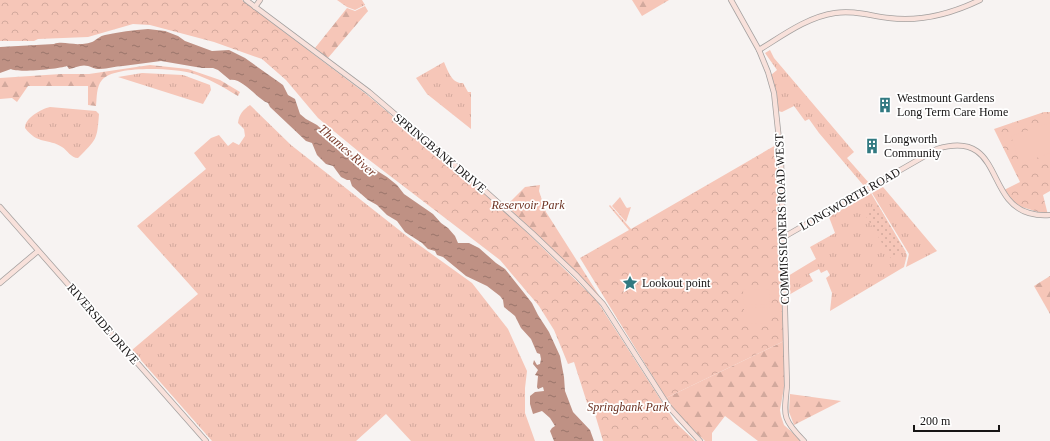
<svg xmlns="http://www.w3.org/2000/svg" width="1050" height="441" viewBox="0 0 1050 441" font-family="Georgia,serif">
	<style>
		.grass { fill: url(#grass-tufts) }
		.forest { fill: url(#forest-firs) }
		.park { fill: url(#park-crowns) }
		.garden { fill: url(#garden-dots) }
		.pitch { fill: #f6c6b8 }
		.water { fill: url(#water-ripples) }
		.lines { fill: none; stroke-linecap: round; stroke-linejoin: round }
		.secondary-casing { stroke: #a4a1a0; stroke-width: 6 }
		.secondary { stroke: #f8e1db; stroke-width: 4.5 }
		.labels { text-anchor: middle; stroke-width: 3.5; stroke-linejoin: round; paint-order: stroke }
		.poi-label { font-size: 12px; fill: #161414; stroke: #fff; text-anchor: start }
		.street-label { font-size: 12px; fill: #161414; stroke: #fff }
		.park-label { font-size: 12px; font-style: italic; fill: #6c3121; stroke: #fff }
		.water-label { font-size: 13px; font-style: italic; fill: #7c3f2e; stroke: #fff }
	</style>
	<defs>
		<pattern id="grass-tufts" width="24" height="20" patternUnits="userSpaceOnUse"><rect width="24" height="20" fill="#f6c6b8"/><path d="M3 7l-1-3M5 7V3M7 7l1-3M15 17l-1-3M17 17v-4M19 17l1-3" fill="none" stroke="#d2a99d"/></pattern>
		<pattern id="forest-firs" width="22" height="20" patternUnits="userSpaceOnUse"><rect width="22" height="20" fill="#f6c6b8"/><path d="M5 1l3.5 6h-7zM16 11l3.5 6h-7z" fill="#d2a99d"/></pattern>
		<pattern id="park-crowns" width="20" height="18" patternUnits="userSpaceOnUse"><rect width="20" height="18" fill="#f6c6b8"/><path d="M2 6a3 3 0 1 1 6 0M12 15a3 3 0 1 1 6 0" fill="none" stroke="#d2a99d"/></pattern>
		<pattern id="garden-dots" width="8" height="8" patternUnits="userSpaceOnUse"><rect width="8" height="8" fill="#f6c6b8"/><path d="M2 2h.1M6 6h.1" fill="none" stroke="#d2a99d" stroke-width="1.8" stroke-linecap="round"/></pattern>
		<pattern id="water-ripples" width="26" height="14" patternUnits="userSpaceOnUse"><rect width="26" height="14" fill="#bf9184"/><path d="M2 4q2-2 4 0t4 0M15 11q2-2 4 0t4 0" fill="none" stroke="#9a756b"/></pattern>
	</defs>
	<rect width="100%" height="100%" fill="#f7f3f2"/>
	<g class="grass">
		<polygon points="337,0 362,0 365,5 355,10 347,7"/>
		<polygon points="770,50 774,58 854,152 847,158 869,183 864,186 819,133 809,119 805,121 794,106 782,112 778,111 771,75 777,70 765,53"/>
		<path d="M444,62C448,71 452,84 463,83L468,92H471V129L427,94L416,78Z"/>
		<polygon points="142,73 183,75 210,85 211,90 203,104 118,77"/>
		<path d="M250,105L291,145L408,237L472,283L508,329L527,371L525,388V413L535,441H411L386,414L356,441H212L132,350L198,294L137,226L206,169L194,153L211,138L219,135L228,146L233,142L239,145L245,136L244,129L238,123C239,114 243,110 250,105Z"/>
		<path d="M50,107L96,111L99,114C97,140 97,139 78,158C71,158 67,150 62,147C48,138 38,145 25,128C25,118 41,109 50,107Z"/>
		<polygon points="883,187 937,251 906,267 909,254 872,193"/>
		<polygon points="871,193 907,255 904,267 830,311 832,293 826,278 830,275 827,270 821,273 819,269 809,274 813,281 787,296 788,276 816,259 810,247 835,233 829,217"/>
		<polygon points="620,197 626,207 627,208 631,207 626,222 612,206"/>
	</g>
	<g class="forest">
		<polygon points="632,0 669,0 642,16"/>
		<polygon points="365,6 368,11 328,58 315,48 347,8 355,11"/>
		<path d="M150,65L188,69L220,80L240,92L238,96C223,87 208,78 191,73C174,68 114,65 102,80C96,87 97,98 96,106L88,105V86H28L17,102L12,98L0,99V78L61,74H89Z"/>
		<polygon points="540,185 539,191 546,212 600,297 540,237 506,206 525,187"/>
		<polygon points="1050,276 1050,314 1034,286"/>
		<path d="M784,341L785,382L780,410L781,416L784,425L802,441H758L725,416L712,433V441H705C691,428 676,415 666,398Z"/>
		<polygon points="790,394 841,401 794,425 789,412"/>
	</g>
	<g class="park">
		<polygon points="0,0 242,0 366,94 504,210 597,301 675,422 695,441 603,441 594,411 589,409 574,362 568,364 554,330 539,306 500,260 364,156 318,118 286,80 262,59 214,42 150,25 133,24 88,37 38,39 34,41 0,41"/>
		<polygon points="1044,112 1050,112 1050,191 1043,195 1048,215 1015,205 1004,190 1020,182 994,129"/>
		<polygon points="776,145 784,341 666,398 580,258 629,230 609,206 610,205 631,229"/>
	</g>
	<polygon class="garden" points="878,205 906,252 892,260 864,213"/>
	<g class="pitch">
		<polygon points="1050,123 1050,153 1020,164 1011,136"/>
		<polygon points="769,289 770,304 744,305 743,290"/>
		<polygon points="770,307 770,323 744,324 744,308"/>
	</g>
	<path class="water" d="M148,29L165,31L178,36L185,41L212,51L229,50L245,58L283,85L288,95L295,99L300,114L306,119L317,125L347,152L387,177L397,185L404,194L433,214L441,223L448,228L455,236L458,243H469L479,248L496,263L505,269L532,303L538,315L549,332L560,356L564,377L565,391L573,412L590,430L594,441H554L550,431L552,428L555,426L550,418L542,411L533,414L530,404V396L535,392L544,391L543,387L538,389L537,387L538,376L535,375L538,370L533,364L534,360L537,365L540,364L541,359L540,354L537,353L531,339L521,328L515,316L504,307L503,300L500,296L487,286L466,276L443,257L437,255L435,251L428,249L422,243L405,232L397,221L387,215L377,205L368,200L352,186L350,180H347L341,177L333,166L326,164L317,155L312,143L306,141L270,107L268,103C257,99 243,78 230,80L218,70L213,68H202L161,61L123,66C115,66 108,69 100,69C93,69 93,67 88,66C81,64 75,68 69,69L67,66C59,69 17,73 11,69L0,73V47L54,44C62,41 72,45 81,44C85,44 91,43 94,41C97,39 100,36 105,35C119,32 133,30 148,29Z"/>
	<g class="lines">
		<g class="secondary-casing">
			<g id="secondary">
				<polyline points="246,0 369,92 484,190 533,234 577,276 603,304 669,407 700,441"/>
				<path d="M731,0L759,50L768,72L774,93L781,158L787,386C784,416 782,419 804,441"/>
				<polyline points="255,7 260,0"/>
				<path d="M759,50C782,36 807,17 835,13C853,10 871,16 889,18C920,22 953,13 980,0"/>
				<polyline points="0,207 206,441"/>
				<path d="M782,238L937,149C1003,129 985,201 1029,213C1036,215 1042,216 1050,215"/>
				<polyline points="0,283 38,251"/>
			</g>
		</g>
		<use href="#secondary" class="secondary"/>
	</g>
	<defs>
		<g id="building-bare" transform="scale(1.2)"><path d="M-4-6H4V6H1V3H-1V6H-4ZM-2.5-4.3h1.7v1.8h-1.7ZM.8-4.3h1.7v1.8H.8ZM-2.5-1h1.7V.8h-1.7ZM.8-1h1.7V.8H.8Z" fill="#317981" stroke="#fff" stroke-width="2.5" paint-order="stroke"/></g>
		<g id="sight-bare" transform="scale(1.2)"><path d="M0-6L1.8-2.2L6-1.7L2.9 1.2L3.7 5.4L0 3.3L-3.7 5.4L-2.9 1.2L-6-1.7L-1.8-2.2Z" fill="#317981" stroke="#fff" stroke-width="2.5" paint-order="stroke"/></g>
	</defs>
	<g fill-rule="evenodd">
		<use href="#building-bare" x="885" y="105"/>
		<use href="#building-bare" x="872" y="146"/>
		<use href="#sight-bare" x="630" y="283"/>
	</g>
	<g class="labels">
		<g class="poi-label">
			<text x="897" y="102">Westmount Gardens<tspan x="897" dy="14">Long Term Care Home</tspan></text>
			<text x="884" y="143">Longworth<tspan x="884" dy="14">Community</tspan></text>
			<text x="642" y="287">Lookout point</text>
		</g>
		<g class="street-label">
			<text transform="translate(440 153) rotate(40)" y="4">SPRINGBANK DRIVE</text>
			<text transform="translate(850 199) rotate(-30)" y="4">LONGWORTH ROAD</text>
			<text transform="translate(782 219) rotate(-92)" y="4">COMMISSIONERS ROAD WEST</text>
			<text transform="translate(103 324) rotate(49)" y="4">RIVERSIDE DRIVE</text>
		</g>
		<g class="park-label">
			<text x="528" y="209">Reservoir Park</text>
			<text x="628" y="411">Springbank Park</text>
		</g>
		<g class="water-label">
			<text transform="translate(348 150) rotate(41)" y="5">Thames River</text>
		</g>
	</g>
	<path d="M914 425v6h85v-6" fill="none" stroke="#161414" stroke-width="2"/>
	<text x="920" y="425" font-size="12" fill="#161414" stroke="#ffffff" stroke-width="3" paint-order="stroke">200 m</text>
</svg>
